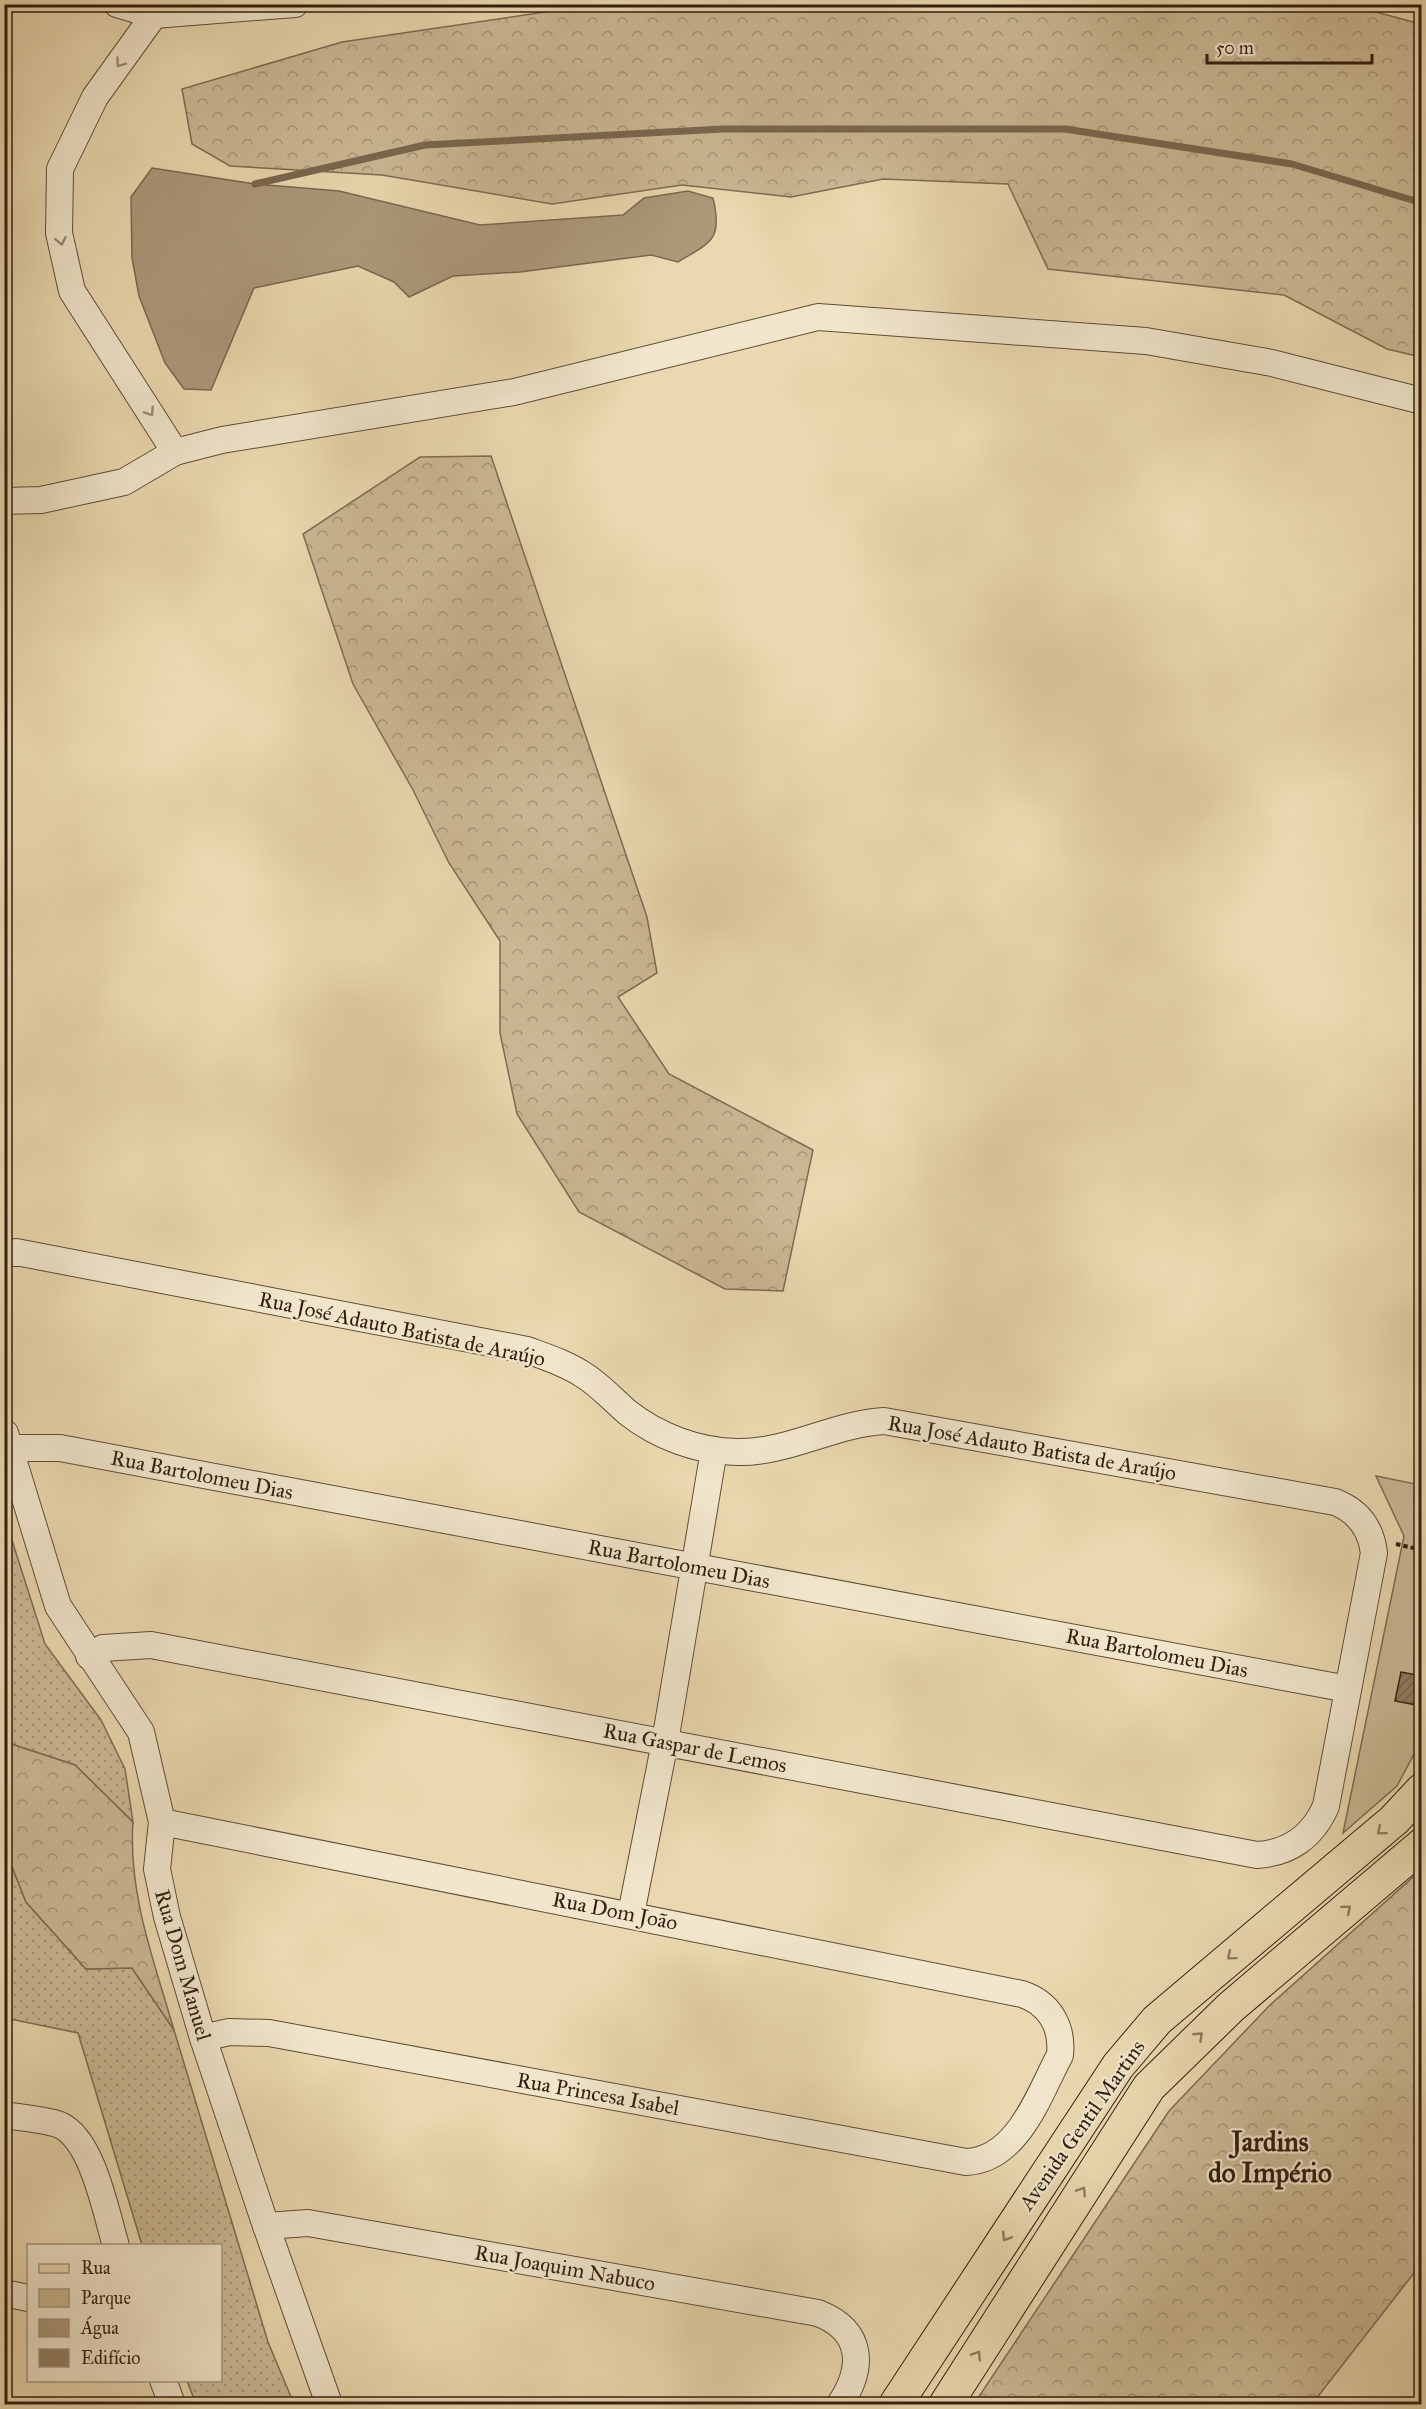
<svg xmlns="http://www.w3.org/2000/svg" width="1426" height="2409" viewBox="0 0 1426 2409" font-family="'IM FELL Great Primer',serif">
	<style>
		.grass { fill: url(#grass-dots); stroke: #7e6c52; stroke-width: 1.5 }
		.forest { fill: url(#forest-crowns); stroke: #7e6c52; stroke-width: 1.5 }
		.green { fill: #cbb995; stroke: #7e6c52; stroke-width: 1.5 }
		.water { fill: #ab997a; stroke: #7a6850; stroke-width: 1.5 }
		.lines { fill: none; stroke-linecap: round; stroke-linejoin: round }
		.stream { stroke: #7a6850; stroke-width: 7 }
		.building { fill: url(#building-hatch); stroke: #311e10; stroke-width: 1.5 }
		.minor-casing { stroke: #5f4d38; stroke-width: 28 }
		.major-casing { stroke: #311e10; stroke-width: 35 }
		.path { stroke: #311e10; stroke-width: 4; stroke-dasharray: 4.5 3; stroke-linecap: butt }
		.minor { stroke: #f1e6cc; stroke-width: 26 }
		.major { stroke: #ead9b0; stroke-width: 33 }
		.oneway { stroke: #9b8c77 }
		.oneway2 { stroke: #8e7c60 }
		.labels { text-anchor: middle; stroke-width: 4.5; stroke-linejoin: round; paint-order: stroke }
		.street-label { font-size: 21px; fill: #311e10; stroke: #f1e6cc }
		.district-label { font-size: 27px; font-weight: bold; fill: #311e10; stroke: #f1e6cc }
	</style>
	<defs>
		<pattern id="grass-dots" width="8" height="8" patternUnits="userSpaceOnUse" patternTransform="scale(1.5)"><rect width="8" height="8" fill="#cbb995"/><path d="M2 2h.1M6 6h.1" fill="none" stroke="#a59678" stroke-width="1.8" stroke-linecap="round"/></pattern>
		<pattern id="forest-crowns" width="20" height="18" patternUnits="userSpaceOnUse" patternTransform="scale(1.5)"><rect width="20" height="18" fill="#cbb995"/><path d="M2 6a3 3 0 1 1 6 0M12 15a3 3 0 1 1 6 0" fill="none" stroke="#a59678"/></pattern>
		<pattern id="building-hatch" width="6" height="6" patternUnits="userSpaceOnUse" patternTransform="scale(1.5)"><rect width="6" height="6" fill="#917f63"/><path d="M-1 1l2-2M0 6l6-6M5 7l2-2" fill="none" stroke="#776750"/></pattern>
	</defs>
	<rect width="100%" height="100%" fill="#ead9b0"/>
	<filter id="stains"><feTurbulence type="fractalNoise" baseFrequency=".00333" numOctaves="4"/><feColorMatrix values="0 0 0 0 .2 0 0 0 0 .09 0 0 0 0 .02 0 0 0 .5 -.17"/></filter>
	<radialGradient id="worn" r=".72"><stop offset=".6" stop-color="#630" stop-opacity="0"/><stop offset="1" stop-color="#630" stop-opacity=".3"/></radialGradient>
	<g class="grass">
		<polygon points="4,1515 45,1644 101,1720 125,1769 133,1822 75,1765 5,1742"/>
		<polygon points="4,1855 9,1859 26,1902 86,1969 132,1968 174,2030 268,2342 294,2404 196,2404 187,2381 220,2380 220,2246 142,2245 78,2033 5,2018"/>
	</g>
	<g class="forest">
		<polygon points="592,5 1346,4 1421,24 1421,357 1387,349 1284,295 1048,269 1008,184 883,179 791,197 682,185 552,204 382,175 230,166 192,144 182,89 342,42"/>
		<polygon points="491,456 647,917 657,973 618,997 669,1074 813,1150 783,1291 725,1289 579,1212 517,1114 500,1033 500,941 449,863 413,790 353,684 303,534 420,457"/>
		<path d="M5,1742L75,1765L133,1822C128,1894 154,1961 174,2030L132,1968L86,1969L26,1902L9,1859L5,1855Z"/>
		<polygon points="1421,1870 1421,2264 1312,2404 974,2404 1169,2111 1269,2006"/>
	</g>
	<polygon class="green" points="1376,1476 1421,1485 1421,1741 1397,1786 1343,1833 1404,1536"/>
	<path class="water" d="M152,168L255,184L339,191L480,225L623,215L644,198L688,191L713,198C723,240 711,242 678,262L651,255L520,272L453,276L409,297L394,282L358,266L254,288L211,390L184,389L165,363L139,296L132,258L131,197Z"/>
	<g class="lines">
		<polyline class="stream" points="255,184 425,145 723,129 1065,129 1292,164 1422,203"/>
	</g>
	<polygon class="building" points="1401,1672 1422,1676 1422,1706 1395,1701"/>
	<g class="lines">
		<g class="minor-casing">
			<g id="minor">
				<polyline points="117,4 154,15 295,4"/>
				<polyline points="154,15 95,97 60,169 59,233 72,291 175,452"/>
				<polyline points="4,501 41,500 124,482 175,452 222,440 514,392 818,317 1146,341 1272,363 1422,401"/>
				<path d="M4,1254L16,1252L527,1350C546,1357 565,1363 582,1374C599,1384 612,1399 627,1412C657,1436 699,1452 737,1452C789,1453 833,1424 884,1421L1335,1502C1358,1511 1371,1528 1374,1553L1326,1806C1313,1836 1290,1853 1257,1855L151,1645L103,1648L89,1656"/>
				<polyline points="5,1433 58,1606 141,1732 162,1822 157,1869 167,1917 203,2038 266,2226 329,2404"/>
				<polyline points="10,1448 60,1448 1348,1689"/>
				<path d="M162,1822L1022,1994C1049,2003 1063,2026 1060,2055C1039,2094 1018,2160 966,2162L269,2033L229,2032L203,2038"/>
				<polyline points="631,1914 665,1742 714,1450"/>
				<path d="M4,2115C22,2118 44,2119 60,2125C93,2140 106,2213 116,2246"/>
				<path d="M266,2226L308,2223L818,2313C864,2331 864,2368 840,2404"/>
				<polyline points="4,2293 28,2298"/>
				<polyline points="163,2380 172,2404"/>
			</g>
		</g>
		<g class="major-casing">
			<g id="major">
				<polyline points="896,2404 1118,2066 1157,2020 1394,1820 1422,1790"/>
				<polyline points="946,2404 1149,2087 1231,2007 1422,1845"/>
			</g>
		</g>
		<polyline class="path" points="1396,1544 1422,1550"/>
		<use href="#minor" class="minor"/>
		<use href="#major" class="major"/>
	</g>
	<defs><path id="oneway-chevron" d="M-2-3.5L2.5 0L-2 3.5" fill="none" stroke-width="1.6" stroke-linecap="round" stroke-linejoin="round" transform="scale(1.5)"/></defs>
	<g class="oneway">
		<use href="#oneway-chevron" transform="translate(120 63) rotate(126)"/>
		<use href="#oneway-chevron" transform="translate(61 241) rotate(79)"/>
		<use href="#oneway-chevron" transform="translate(150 412) rotate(57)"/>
	</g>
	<g class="oneway2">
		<use href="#oneway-chevron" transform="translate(1381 1831) rotate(140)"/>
		<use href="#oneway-chevron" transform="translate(1347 1909) rotate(-40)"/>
		<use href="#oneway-chevron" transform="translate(1231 1956) rotate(140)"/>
		<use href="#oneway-chevron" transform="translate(1199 2036) rotate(-43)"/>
		<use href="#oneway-chevron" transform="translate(1082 2191) rotate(-57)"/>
		<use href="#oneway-chevron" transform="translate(1006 2237) rotate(123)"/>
		<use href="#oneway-chevron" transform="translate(977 2355) rotate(-57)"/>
	</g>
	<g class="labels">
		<g class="street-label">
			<text transform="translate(402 1329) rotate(12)" y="7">Rua José Adauto Batista de Araújo</text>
			<text transform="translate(1032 1448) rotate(10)" y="7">Rua José Adauto Batista de Araújo</text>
			<text transform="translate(202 1475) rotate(11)" y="7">Rua Bartolomeu Dias</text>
			<text transform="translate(679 1564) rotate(11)" y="7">Rua Bartolomeu Dias</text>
			<text transform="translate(1157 1653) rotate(11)" y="7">Rua Bartolomeu Dias</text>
			<text transform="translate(695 1748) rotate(11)" y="7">Rua Gaspar de Lemos</text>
			<text transform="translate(615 1911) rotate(11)" y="7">Rua Dom João</text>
			<text transform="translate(183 1965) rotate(74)" y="7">Rua Dom Manuel</text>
			<text transform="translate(598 2094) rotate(10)" y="7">Rua Princesa Isabel</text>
			<text transform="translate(1082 2125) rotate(-55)" y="7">Avenida Gentil Martins</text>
			<text transform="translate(565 2268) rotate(10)" y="7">Rua Joaquim Nabuco</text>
		</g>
		<g class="district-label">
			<text x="1270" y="2151">Jardins<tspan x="1270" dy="31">do Império</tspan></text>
		</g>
	</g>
	<rect width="1426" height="2409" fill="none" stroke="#ead9b0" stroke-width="24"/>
	<rect x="6" y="6" width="1414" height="2397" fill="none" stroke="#311e10" stroke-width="3"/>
	<rect x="12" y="12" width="1402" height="2385" fill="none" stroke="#311e10" stroke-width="1.5"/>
	<rect x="27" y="2244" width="195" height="138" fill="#f1e6cc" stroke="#a49681" stroke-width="1.5"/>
	<rect x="39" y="2264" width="30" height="9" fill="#ead9b0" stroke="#a49681" stroke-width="1.5"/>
	<text x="81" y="2274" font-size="18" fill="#311e10">Rua</text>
	<rect x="39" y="2289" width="30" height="18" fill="#cbb995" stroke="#a49681" stroke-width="1.5"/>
	<text x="81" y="2304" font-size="18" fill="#311e10">Parque</text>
	<rect x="39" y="2319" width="30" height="18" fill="#ab997a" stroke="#a49681" stroke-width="1.5"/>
	<text x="81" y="2334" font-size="18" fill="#311e10">Água</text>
	<rect x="39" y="2349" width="30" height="18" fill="#917f63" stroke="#a49681" stroke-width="1.5"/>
	<text x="81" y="2364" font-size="18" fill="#311e10">Edifício</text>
	<path d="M1207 54v9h165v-9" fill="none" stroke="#311e10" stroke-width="3"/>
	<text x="1216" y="54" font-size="18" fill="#311e10" stroke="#f1e6cc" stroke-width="4.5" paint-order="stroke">50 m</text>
	<rect width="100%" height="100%" filter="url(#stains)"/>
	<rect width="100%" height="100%" fill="url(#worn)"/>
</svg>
